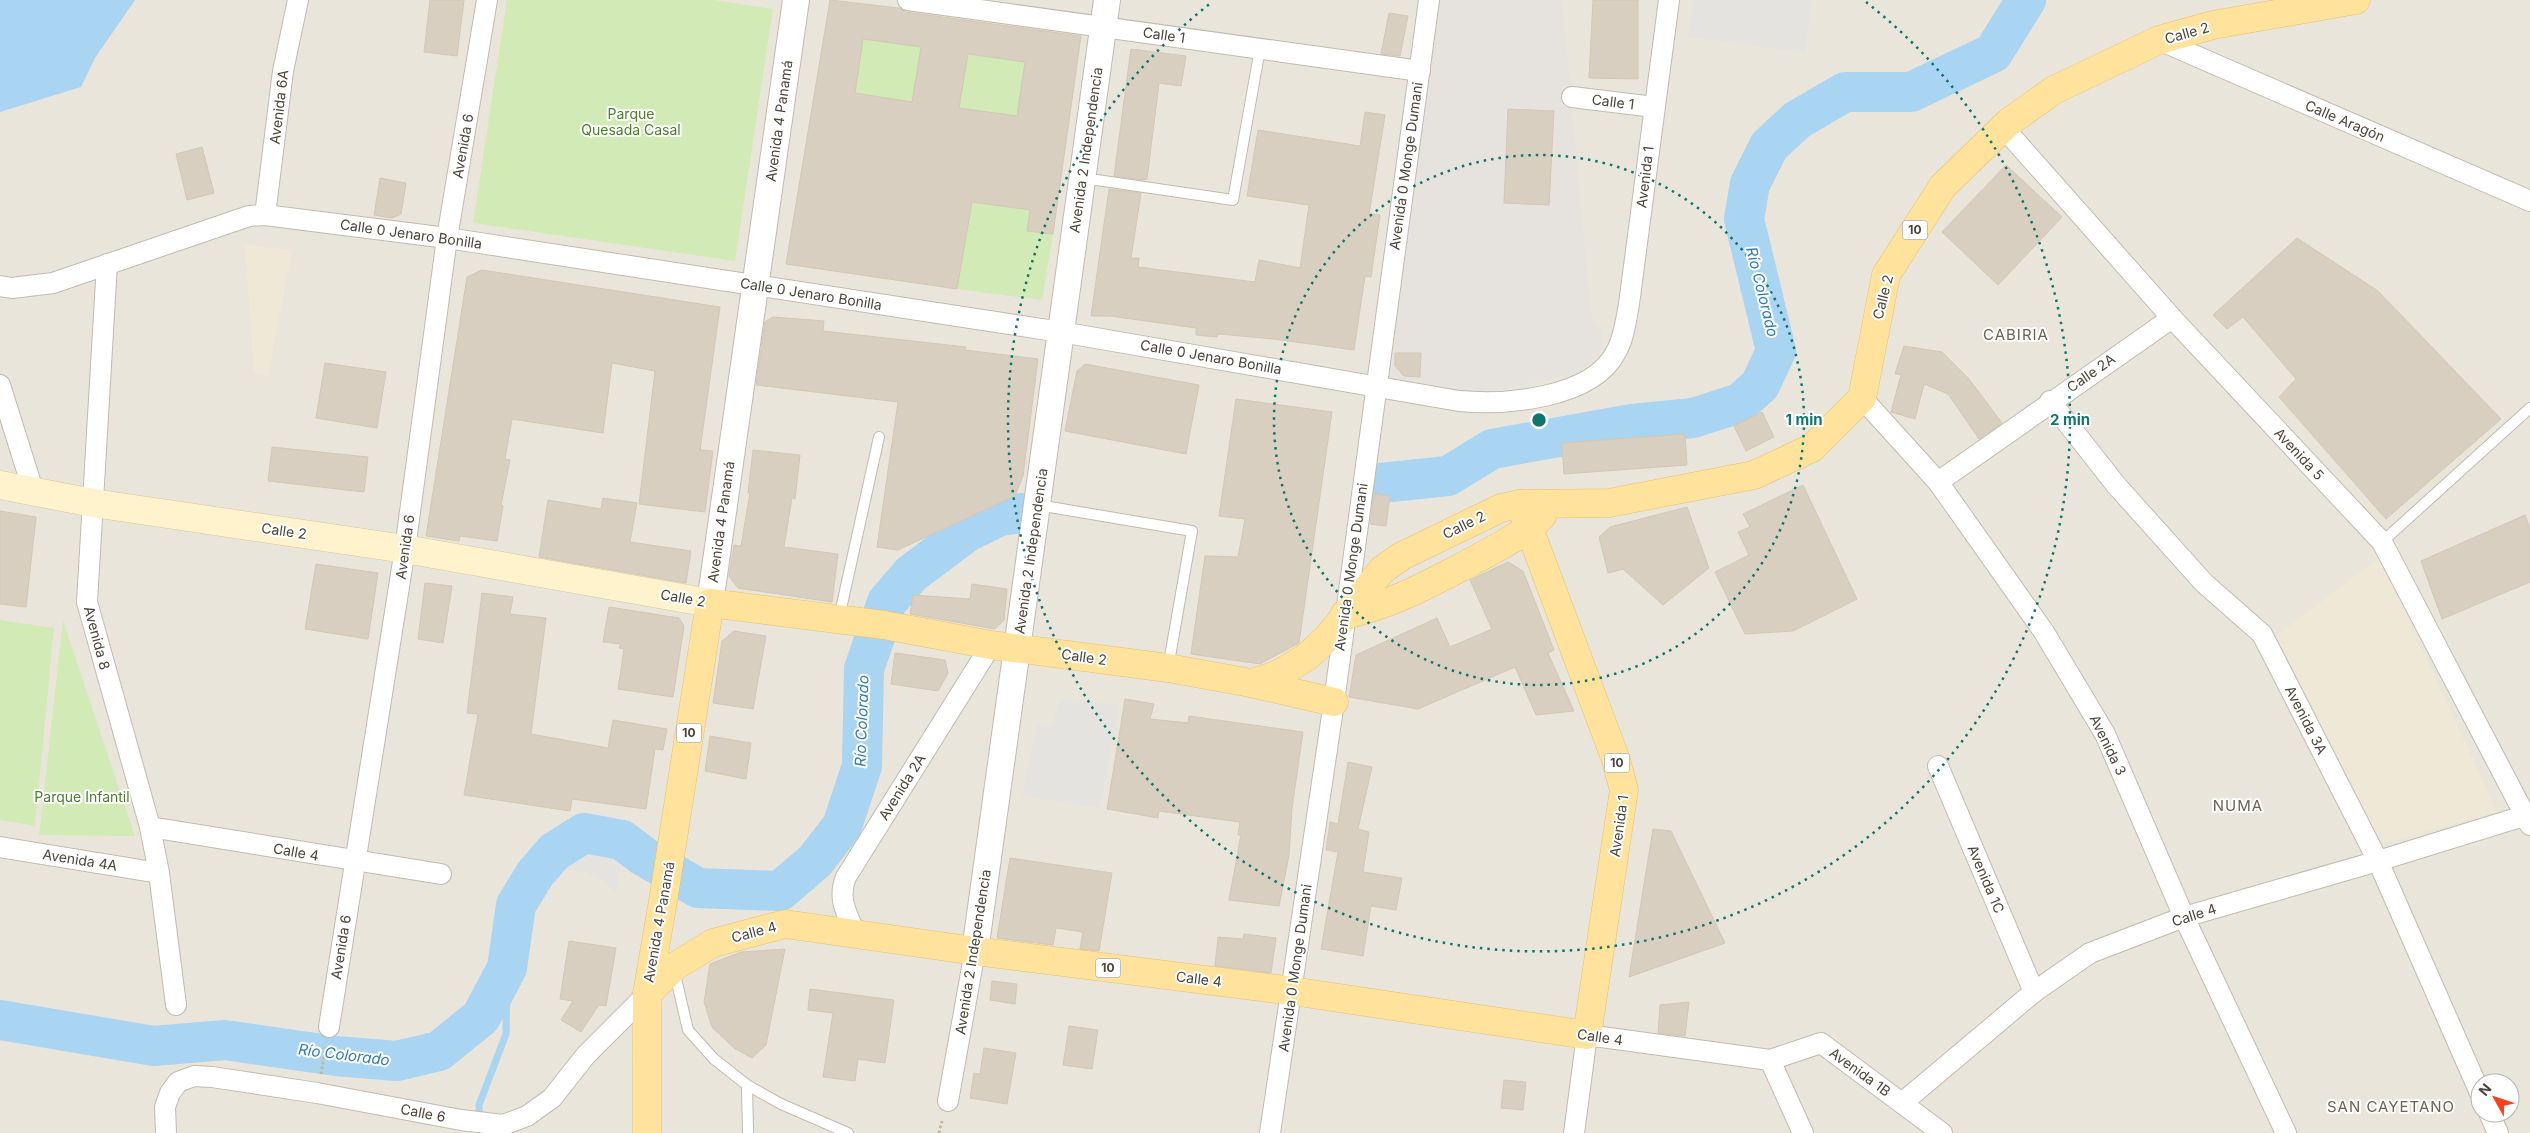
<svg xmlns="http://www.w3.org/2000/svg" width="2530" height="1133" viewBox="0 0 2530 1133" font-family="Inter,sans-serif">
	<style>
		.residential { fill: #eae5da; fill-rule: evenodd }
		.industrial { fill: #e6e2dd }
		.education { fill: #efe8d6 }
		.green { fill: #d2eab5 }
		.parking { fill: #e5e3e0 }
		.water { fill: #a9d4f2 }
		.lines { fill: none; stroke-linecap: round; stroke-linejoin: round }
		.stream { stroke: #a9d4f2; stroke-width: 7 }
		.river { stroke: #a9d4f2; stroke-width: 40 }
		.building { fill: #d8cfc1; stroke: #d3c7b4; fill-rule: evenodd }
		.service-casing { stroke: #c2bbae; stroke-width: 12 }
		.minor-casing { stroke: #c2bbae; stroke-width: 22 }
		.tertiary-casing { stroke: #c2bbae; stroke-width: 28 }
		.secondary-casing { stroke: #d6c79b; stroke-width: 29 }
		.primary-casing { stroke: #e6c16a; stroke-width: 29 }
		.path { stroke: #c4b79f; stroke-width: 3; stroke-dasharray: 2.5 2.5; stroke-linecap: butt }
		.service { stroke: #fff; stroke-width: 10 }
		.minor { stroke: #fff; stroke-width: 20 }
		.tertiary { stroke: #fff; stroke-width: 26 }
		.secondary { stroke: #fff3cd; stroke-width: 28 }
		.primary { stroke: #ffe39c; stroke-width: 28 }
		.ring { fill: none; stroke: #0f766e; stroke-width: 2.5; stroke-dasharray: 2.5 5 }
		.labels { text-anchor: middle; stroke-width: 4; stroke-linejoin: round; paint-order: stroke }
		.shield { fill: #fff; stroke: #817c74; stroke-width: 1 }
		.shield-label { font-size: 12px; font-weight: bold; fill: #4b4439 }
		.street-label { font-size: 14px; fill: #4b4439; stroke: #fff }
		.park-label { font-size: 14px; fill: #4a7f2a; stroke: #fff }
		.water-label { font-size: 15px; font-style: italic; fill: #2e7ab2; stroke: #fff }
		.neighbourhood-label { font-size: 15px; letter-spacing: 1px; fill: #6e6250; stroke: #fff }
		.centre { fill: #0f766e; stroke: #fff; stroke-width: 2.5 }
		.ring-label { font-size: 15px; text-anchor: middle; font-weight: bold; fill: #0f766e; stroke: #fff; stroke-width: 4; stroke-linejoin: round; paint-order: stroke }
	</style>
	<rect width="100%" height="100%" fill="#f6f3ec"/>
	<path class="residential" d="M0,0H2530V1133H0ZM2480,1083H2510V1113H2480Z"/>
	<polygon class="industrial" points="1438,0 1562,0 1591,317 1603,333 1602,351 1578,373 1481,393 1384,377"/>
	<g class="education">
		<polygon points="245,245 292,250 268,376 254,373"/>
		<polygon points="2380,557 2497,812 2380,844 2277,635"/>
	</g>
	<g class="green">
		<polygon points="507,0 714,0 773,9 735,261 473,223"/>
		<polygon points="863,39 921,47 912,102 855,93"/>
		<polygon points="968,54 1025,62 1017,116 959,108"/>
		<polygon points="972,202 1030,210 1027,231 1053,234 1042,300 957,289"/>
		<polygon points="0,620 54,628 35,826 0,820"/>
		<polygon points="63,620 135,836 39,835"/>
	</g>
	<g class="parking">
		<polygon points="1693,0 1812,0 1805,53 1688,37"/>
		<polygon points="1060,699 1119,705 1100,808 1022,796 1037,724 1052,726"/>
		<polygon points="565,849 621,856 616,893 607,883 586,872 563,869"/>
	</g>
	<polygon class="water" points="0,0 135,0 95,58 81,87 0,112"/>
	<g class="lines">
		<polyline class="stream" points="480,1133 479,1105 506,1034 507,968"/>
		<g class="river">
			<polyline points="1381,483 1448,476 1492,449 1632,424 1693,418 1740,403 1760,385 1776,351 1744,219 1750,184 1769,146 1797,120 1845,92 1911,92 1993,53 2026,0"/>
			<polyline points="0,1020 154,1046 225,1040 336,1056 397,1061 439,1051 481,1017 507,968 516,905 535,874 554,852 584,833 622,840 643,856 698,888 780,891 815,861 842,826 862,766 864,669 887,602 911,574 967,532 1000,516 1021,513"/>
		</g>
	</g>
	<g class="building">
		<polygon points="430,0 464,0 457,56 424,52"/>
		<path d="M830,0L899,8L906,12L1081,36L1053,234L1027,231L1030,210L972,202L957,289L786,264ZM863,39L921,47L912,102L855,93ZM968,54L1025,62L1017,116L959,108Z"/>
		<polygon points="1593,0 1638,0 1638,79 1589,78"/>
		<polygon points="1389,13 1408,16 1400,56 1381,54"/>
		<polygon points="1131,49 1186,56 1181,86 1159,83 1147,179 1143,180 1114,176"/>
		<polygon points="1508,109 1554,111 1549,205 1504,203"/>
		<polygon points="1365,112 1385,115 1369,214 1380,215 1371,277 1365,276 1354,350 1274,339 1218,334 1217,337 1196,335 1196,328 1110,316 1091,316 1109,189 1141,193 1131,258 1139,258 1138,267 1255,282 1259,260 1300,268 1309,205 1247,196 1258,130 1360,146"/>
		<polygon points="202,147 214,193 187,200 176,154"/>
		<polygon points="2006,165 2062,217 1998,285 1942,232"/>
		<polygon points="380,178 406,183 401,214 392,218 374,215"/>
		<polygon points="2297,238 2378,291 2501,419 2386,519 2279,397 2296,379 2243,317 2227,329 2213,315"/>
		<polygon points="482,270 720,307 700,450 713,451 705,512 639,504 655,371 612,363 603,433 512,419 505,459 510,460 501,505 503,506 497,541 460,536 459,541 426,536 467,277"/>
		<polygon points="773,317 824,321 823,331 966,347 965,350 1038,359 1023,476 1015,496 898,550 877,547 898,402 756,385 765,322"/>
		<polygon points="1904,346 1942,352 1969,379 2002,423 1979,439 1948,394 1924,384 1915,419 1891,412 1901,375 1895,374"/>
		<polygon points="1395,353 1421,353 1420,377 1404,376 1395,366"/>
		<polygon points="325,363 386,372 377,428 316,418"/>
		<polygon points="1085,364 1199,385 1186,454 1065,431 1077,371"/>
		<polygon points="1236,399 1332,412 1299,643 1260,664 1191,654 1205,556 1238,557 1245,519 1219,516"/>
		<polygon points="1762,412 1774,437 1746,451 1734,426"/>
		<polygon points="1685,434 1687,465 1564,474 1562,443"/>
		<polygon points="272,447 368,457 364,492 268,481"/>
		<polygon points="753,450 800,455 795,499 792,498 784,547 838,554 832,602 738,588 729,576 734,545 741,546 750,493 748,493"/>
		<polygon points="1803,485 1857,599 1793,631 1745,634 1715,572 1749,555 1738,532 1750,527 1743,514"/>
		<polygon points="1374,494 1390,496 1386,526 1370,524"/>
		<polygon points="603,498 637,503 630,542 691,551 686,583 539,557 548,500 601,509"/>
		<polygon points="1687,507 1709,568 1663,605 1623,569 1608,573 1599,537 1610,527"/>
		<polygon points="0,511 36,517 26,607 0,604"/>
		<polygon points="2525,515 2530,528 2530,582 2442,619 2421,561"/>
		<polygon points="1508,562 1523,571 1554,650 1548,653 1574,711 1536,715 1515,667 1418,709 1349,697 1356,655 1437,618 1450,647 1492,629 1470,580"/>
		<polygon points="316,564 378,573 368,639 305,629"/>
		<polygon points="425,583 452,586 443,643 418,639"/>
		<polygon points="972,584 1007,589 1004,620 995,629 910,614 913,595 970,599"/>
		<polygon points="482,593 513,597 510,614 546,618 531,734 608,748 613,720 667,729 663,750 655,749 646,809 572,799 570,811 464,795 478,714 467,713"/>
		<polygon points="609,607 679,618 684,626 673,697 618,689 624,649 619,648 621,644 603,642"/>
		<polygon points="734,631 766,636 753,709 713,703 722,641"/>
		<polygon points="895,653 945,660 948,673 938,691 891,684"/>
		<polygon points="1125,699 1154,704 1150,719 1188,723 1189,716 1303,732 1292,808 1289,855 1279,906 1229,900 1241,835 1238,835 1240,822 1159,811 1158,818 1107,809"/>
		<polygon points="710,736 751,743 746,779 705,771"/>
		<polygon points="1348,762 1372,767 1358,829 1369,832 1363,872 1402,878 1396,910 1371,906 1363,956 1321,949 1338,852 1326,850 1330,822 1338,824"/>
		<polygon points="1653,829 1671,831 1725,943 1629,977"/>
		<polygon points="1010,858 1112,873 1099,951 1080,949 1083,932 1056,928 1053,945 997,938"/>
		<polygon points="1244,934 1276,938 1271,973 1215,966 1218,937 1243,939"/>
		<polygon points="569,941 616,948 606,1006 599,1005 581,1032 561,1020 573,1001 560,999"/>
		<polygon points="785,949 766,1045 752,1058 734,1048 712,1027 704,1002 710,964 741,952"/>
		<polygon points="992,981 1017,984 1015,1004 990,1000"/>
		<polygon points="810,989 894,1000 885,1063 858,1059 855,1081 823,1077 833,1013 808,1010"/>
		<polygon points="1689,1002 1685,1036 1658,1033 1660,1005"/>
		<polygon points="1069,1026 1098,1030 1092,1069 1063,1065"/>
		<polygon points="984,1048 1016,1053 1007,1104 970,1098 974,1073 980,1074"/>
		<polygon points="1504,1080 1526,1082 1523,1110 1501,1108"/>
	</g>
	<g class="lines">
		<g class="service-casing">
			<g id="service">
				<polyline points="1083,178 1233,200 1260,49"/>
				<polyline points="1038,505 1192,531 1168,668"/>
				<polyline points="2382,542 2530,408"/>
				<polyline points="839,618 879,437"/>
				<polyline points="674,970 688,1030 714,1059 747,1085 781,1104 848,1133"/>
				<polyline points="747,1085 748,1133"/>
			</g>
		</g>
		<g class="minor-casing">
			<g id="minor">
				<polyline points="908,0 1420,71"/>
				<polyline points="2159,40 2530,201"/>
				<polyline points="1572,97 1654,107"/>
				<polyline points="2003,127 2172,318 2382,542 2530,825"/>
				<polyline points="265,215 283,71 298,0"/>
				<polyline points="107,264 87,602 150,827 159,873 176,1005"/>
				<path d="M0,286L12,288L53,283L249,216L265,215L447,238L1061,332L1459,401C1505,405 1592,399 1616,352C1624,338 1626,320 1629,304L1669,0"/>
				<polyline points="0,385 33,490"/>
				<polyline points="1862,398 1938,482 2044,632 2105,734 2184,917 2286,1133"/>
				<polyline points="2050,401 2116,485 2204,583 2262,634 2378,861 2480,1093"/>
				<polyline points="1938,482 2172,318"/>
				<polyline points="1938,766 2034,992"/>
				<polyline points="150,827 441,874"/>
				<polyline points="0,847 159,873"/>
				<path d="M856,935C847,914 837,899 846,877L991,645"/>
				<polyline points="329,1027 405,549 447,238 487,0"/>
				<polyline points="1770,1060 1803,1133"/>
				<polyline points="948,1101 975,951"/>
				<polyline points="1902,1103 2034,992 2090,953 2184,917 2378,861 2530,814"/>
				<polyline points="2489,1113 2498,1133"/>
				<polyline points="166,1133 165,1107 170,1093 178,1082 194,1076 212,1077 317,1093 461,1120 503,1125 527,1116 552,1098 586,1055 647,994"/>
				<polyline points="1270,1133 1334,702 1429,0"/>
				<polyline points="1574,1133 1587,1035 1770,1060 1821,1043 1942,1133"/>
			</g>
		</g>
		<g class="tertiary-casing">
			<g id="tertiary">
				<polyline points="710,603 796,0"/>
				<polyline points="975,951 1107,0"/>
			</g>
		</g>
		<g class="secondary-casing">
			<polyline id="secondary" points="0,485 93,503 405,549 710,603"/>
		</g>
		<g class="primary-casing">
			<g id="primary">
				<path d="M1344,615C1390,606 1431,583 1471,562C1496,548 1522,536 1542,516"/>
				<polyline points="1251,683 1334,702"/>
				<polyline points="647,994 674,967 713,943 785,924 975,951 1292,991 1587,1035 1624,790 1616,760 1520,504"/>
				<polyline points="647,1133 647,994 664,895 710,603 884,625 991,645 1168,668 1251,683 1266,679 1282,672 1308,656 1328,637 1382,570 1402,556 1501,508 1520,504 1609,503 1754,475 1812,448 1862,398 1886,275 1943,186 2009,122 2054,90 2159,40 2213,25 2356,0"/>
			</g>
		</g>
		<g class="path">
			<polyline points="321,1074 326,1045"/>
			<polyline points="939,1133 942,1121"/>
		</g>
		<use href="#service" class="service"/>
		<use href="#minor" class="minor"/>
		<use href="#tertiary" class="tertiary"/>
		<use href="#secondary" class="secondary"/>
		<use href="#primary" class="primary"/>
	</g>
	<g class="ring">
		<circle cx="1539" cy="420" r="265"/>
		<path d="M1866 2A531 531 0 1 1 1212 2"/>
	</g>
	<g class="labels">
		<g class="shield">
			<rect x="1902.5" y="220.5" width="25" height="19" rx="4"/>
			<rect x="676.5" y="723.5" width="25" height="19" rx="4"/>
			<rect x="1604.5" y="753.5" width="25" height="19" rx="4"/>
			<rect x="1095.5" y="958.5" width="25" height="19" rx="4"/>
		</g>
		<g class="shield-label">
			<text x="1915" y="234">10</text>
			<text x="689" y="737">10</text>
			<text x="1617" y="767">10</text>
			<text x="1108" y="972">10</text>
		</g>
		<g class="street-label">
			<text transform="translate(2187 33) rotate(-16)" y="5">Calle 2</text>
			<text transform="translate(1164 35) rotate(8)" y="5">Calle 1</text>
			<text transform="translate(1613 102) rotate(7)" y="5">Calle 1</text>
			<text transform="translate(279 107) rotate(-83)" y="5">Avenida 6A</text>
			<text transform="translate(779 121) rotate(-82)" y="5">Avenida 4 Panamá</text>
			<text transform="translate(2345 121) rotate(23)" y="5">Calle Aragón</text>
			<text transform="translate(463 146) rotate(-80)" y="5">Avenida 6</text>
			<text transform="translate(1086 150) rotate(-82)" y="5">Avenida 2 Independencia</text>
			<text transform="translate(1406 166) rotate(-82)" y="5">Avenida 0 Monge Dumani</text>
			<text transform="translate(1645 177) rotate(-83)" y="5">Avenida 1</text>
			<text transform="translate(411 234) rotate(8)" y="5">Calle 0 Jenaro Bonilla</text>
			<text transform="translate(811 294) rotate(9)" y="5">Calle 0 Jenaro Bonilla</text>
			<text transform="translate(1883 297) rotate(-76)" y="5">Calle 2</text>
			<text transform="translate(1211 357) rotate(10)" y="5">Calle 0 Jenaro Bonilla</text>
			<text transform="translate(2091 373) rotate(-35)" y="5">Calle 2A</text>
			<text transform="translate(2299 454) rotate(47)" y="5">Avenida 5</text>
			<text transform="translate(721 522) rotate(-82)" y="5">Avenida 4 Panamá</text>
			<text transform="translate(1464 525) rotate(-26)" y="5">Calle 2</text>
			<text transform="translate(284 531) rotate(8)" y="5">Calle 2</text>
			<text transform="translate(405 547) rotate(-82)" y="5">Avenida 6</text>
			<text transform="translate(1031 551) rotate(-82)" y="5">Avenida 2 Independencia</text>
			<text transform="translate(1351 567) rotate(-82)" y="5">Avenida 0 Monge Dumani</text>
			<text transform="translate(683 598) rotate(10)" y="5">Calle 2</text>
			<text transform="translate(97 638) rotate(75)" y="5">Avenida 8</text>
			<text transform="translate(1084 657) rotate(8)" y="5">Calle 2</text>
			<text transform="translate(2306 720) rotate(63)" y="5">Avenida 3A</text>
			<text transform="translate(2108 745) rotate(64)" y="5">Avenida 3</text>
			<text transform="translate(902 787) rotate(-58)" y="5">Avenida 2A</text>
			<text transform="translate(1619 826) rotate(-82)" y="5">Avenida 1</text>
			<text transform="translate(296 852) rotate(10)" y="5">Calle 4</text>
			<text transform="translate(80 860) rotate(9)" y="5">Avenida 4A</text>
			<text transform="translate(1986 879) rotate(67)" y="5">Avenida 1C</text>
			<text transform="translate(2194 915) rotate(-18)" y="5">Calle 4</text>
			<text transform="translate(659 922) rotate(-80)" y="5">Avenida 4 Panamá</text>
			<text transform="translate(754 932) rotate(-15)" y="5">Calle 4</text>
			<text transform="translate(341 947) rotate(-81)" y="5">Avenida 6</text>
			<text transform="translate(973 952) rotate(-81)" y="5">Avenida 2 Independencia</text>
			<text transform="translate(1295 968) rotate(-82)" y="5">Avenida 0 Monge Dumani</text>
			<text transform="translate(1199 979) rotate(7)" y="5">Calle 4</text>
			<text transform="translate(1600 1037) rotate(8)" y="5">Calle 4</text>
			<text transform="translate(1860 1072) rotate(36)" y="5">Avenida 1B</text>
			<text transform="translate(423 1113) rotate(11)" y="5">Calle 6</text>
		</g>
		<g class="park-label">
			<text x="631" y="119">Parque<tspan x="631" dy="16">Quesada Casal</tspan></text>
			<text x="82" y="802">Parque Infantil</text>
		</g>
		<g class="water-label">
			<text transform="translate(1762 292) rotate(76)" y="5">Río Colorado</text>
			<text transform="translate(862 721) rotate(-88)" y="5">Río Colorado</text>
			<text transform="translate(344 1055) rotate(7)" y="5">Río Colorado</text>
		</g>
		<g class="neighbourhood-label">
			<text x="2016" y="340">CABIRIA</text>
			<text x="2238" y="811">NUMA</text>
			<text x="2391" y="1112">SAN CAYETANO</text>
		</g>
	</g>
	<circle cx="1539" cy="420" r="8" class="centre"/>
	<g class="ring-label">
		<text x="1804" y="425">1 min</text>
		<text x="2070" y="425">2 min</text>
	</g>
	<g transform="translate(2495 1098) rotate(310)"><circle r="24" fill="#ffffff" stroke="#b7b4b0"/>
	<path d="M0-4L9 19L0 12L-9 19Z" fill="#fc3f1d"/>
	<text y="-8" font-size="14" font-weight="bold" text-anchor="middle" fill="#4b4439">N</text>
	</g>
</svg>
